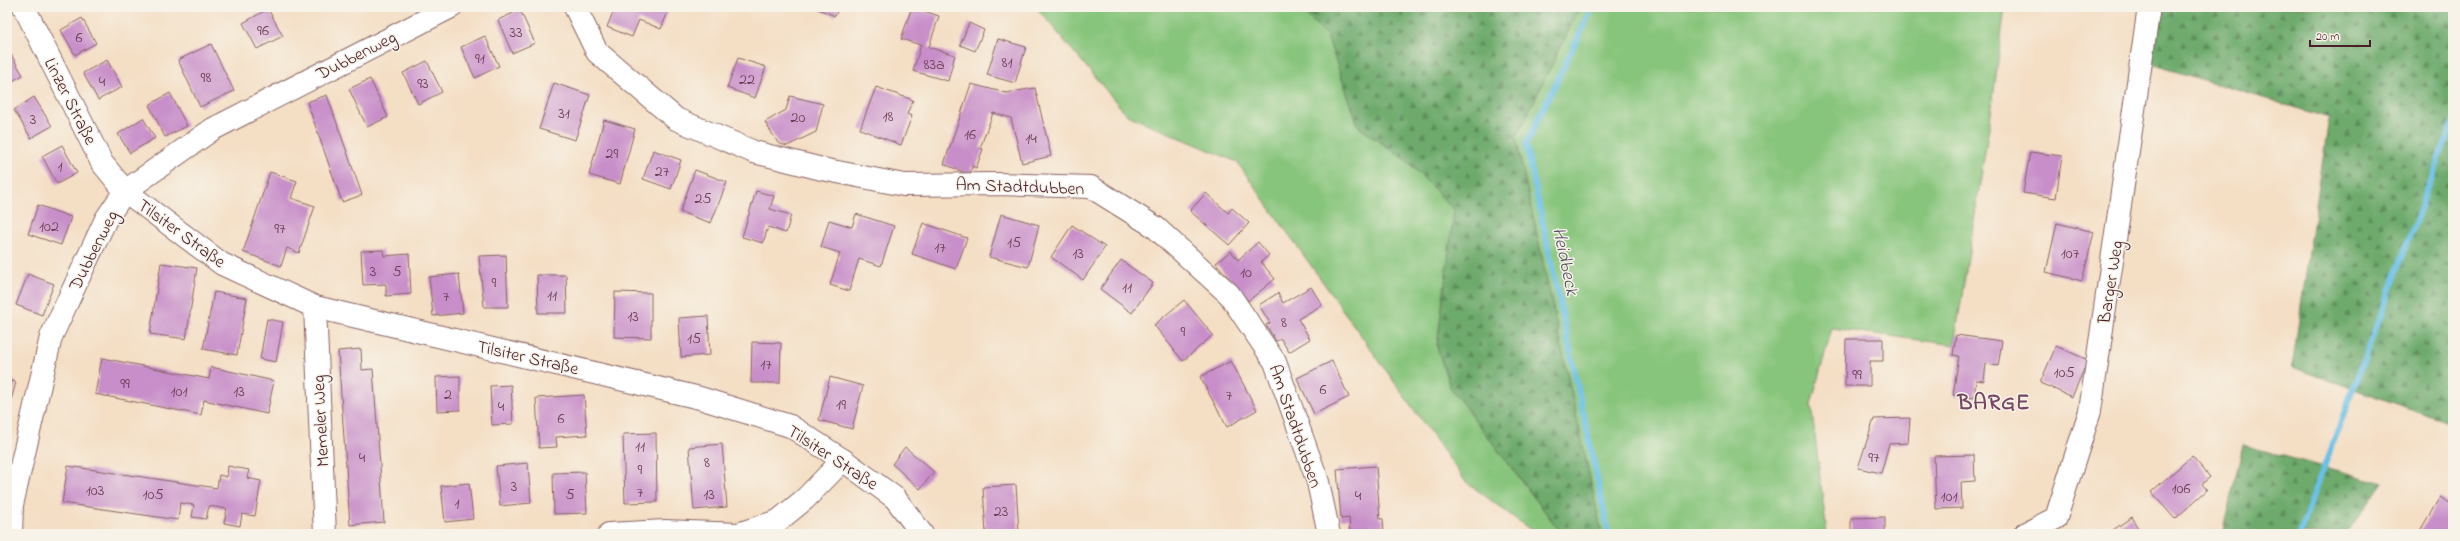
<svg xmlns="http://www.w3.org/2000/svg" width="2460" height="541" viewBox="0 0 2460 541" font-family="'Indie Flower',sans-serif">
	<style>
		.green { fill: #87c57c; stroke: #687254 }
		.forest { fill: url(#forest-firs); stroke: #5c644c }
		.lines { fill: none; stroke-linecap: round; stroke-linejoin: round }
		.stream { stroke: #6bc0e7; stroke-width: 6 }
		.building { fill: #c88ec9 }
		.minor-casing { stroke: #866261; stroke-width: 24 }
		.minor { stroke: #fff; stroke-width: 22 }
		.labels { text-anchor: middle; stroke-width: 3; stroke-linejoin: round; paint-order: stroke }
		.number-label { font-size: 16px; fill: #6a3b52 }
		.street-label { font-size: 18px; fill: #4a1f2b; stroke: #f7f3e8 }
		.water-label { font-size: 19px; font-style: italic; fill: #544f63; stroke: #f7f3e8 }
		.district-label { font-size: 22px; font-weight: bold; letter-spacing: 1px; fill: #764662; stroke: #f7f3e8 }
	</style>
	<defs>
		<pattern id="forest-firs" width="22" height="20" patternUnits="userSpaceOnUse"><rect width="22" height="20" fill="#6daa6c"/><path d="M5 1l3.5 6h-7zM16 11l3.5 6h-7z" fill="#5c8a59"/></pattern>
	</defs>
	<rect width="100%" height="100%" fill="#f7f3e8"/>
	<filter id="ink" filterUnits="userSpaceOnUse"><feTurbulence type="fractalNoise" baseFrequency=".025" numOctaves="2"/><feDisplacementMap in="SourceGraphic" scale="8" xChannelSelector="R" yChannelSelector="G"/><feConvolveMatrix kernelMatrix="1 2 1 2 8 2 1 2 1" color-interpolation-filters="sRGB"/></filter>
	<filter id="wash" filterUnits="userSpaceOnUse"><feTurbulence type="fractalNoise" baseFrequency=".012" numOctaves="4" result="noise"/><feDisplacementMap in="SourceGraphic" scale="16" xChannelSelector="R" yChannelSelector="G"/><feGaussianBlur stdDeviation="0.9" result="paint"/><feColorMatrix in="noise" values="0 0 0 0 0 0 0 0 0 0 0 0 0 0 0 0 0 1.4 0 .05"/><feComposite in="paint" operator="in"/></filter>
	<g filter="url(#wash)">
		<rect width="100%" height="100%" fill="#f4dec4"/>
		<g class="green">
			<polygon points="1036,7 1299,7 1327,36 1359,127 1406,160 1455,210 1437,347 1450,387 1562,534 1536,534 1465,481 1237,162 1127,115"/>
			<polygon points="1580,7 2005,7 1990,121 1954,345 1832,328 1811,404 1827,534 1602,534 1516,138"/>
		</g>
		<g class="forest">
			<polygon points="1299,7 1580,7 1516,138 1602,534 1562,534 1450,387 1437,347 1454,210 1406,160 1359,127 1327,36"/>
			<polygon points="2159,7 2453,7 2453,406 2448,422 2292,367 2329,118 2151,64"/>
			<polygon points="2243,445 2383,483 2346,534 2222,534"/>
		</g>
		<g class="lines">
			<g class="stream">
				<polyline points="1593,7 1526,144 1609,534"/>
				<polyline points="2299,534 2453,121"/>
			</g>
		</g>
		<g id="blocks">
			<g class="building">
				<polygon points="615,7 670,7 661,29 639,20 632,37 607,27"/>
				<polygon points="813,7 839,7 835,16"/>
				<polygon points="912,7 939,16 929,47 955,55 948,81 913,71 921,45 901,39"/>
				<polygon points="268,9 283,36 257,49 243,23"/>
				<polygon points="520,10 535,43 512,53 498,20"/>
				<polygon points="82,18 96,43 75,55 61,30"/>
				<polygon points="969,23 984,30 975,51 960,45"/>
				<polygon points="485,36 499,66 475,78 461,47"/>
				<polygon points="998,39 1026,47 1015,83 987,75"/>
				<polygon points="211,44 234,91 200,107 178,60"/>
				<polygon points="7,48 23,75 7,84"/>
				<polygon points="738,58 766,67 755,98 727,88"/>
				<polygon points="107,60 122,87 98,100 83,73"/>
				<polygon points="427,61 442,92 418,104 403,73"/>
				<polygon points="370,79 388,117 367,127 349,89"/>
				<polygon points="554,83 590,95 575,140 539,129"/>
				<polygon points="971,84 1006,93 1035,88 1051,156 1022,163 1011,118 993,113 980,148 983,149 976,168 972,166 970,175 944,164"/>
				<polygon points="876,87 913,100 907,114 912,116 901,145 860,129"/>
				<polygon points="170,93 187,126 165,137 149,105"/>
				<polygon points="327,95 362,195 342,202 307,102"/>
				<polygon points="790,96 823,104 816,132 787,146 778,143 765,122 786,110"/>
				<polygon points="34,97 52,126 31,138 14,110"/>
				<polygon points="143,118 155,138 130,153 118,134"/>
				<polygon points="604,120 635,129 620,184 589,175"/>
				<polygon points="62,145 77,173 57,184 42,156"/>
				<polygon points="653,150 681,160 671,189 643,179"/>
				<polygon points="2030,152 2062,156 2056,198 2023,193"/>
				<polygon points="695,170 727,182 711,223 680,212"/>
				<polygon points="270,172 297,181 291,198 315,206 299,253 287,248 281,266 243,252"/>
				<polygon points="756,191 774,196 770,209 791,215 786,233 768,227 763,243 742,237"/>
				<polygon points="1206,193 1228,213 1232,208 1249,223 1229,245 1190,211"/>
				<polygon points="38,205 71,217 61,245 28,234"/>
				<polygon points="856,214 894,226 881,266 859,259 849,291 830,285 840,253 821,247 829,220 852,227"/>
				<polygon points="1001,214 1039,225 1028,267 989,257"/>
				<polygon points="923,223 967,238 956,269 912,254"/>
				<polygon points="2057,223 2094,232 2082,281 2046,272"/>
				<polygon points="1072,225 1105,247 1083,280 1051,257"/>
				<polygon points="1258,242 1269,255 1261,262 1275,279 1248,301 1216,263 1231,251 1238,260"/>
				<polygon points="383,250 384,256 409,254 411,294 386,296 386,284 363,285 361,251"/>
				<polygon points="506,255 508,307 484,307 479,256"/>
				<polygon points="1121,260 1153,283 1132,313 1100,289"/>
				<polygon points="161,263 197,268 186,339 150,334"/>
				<polygon points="28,274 54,284 42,315 16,305"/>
				<polygon points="459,274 463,313 433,316 429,277"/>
				<polygon points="537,275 566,275 567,313 538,313"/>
				<polygon points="1311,287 1322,305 1298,319 1310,339 1289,352 1281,339 1276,341 1266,325 1270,323 1259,305 1278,293 1283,303"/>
				<polygon points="214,292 247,298 237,355 203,349"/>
				<polygon points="615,292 651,293 651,338 614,337"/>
				<polygon points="1184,300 1213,335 1183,361 1154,325"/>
				<polygon points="708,316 710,355 681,357 679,318"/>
				<polygon points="267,319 283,322 276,362 260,359"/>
				<polygon points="1956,335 2002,341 1998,366 1986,364 1984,381 1976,380 1974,398 1953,395 1959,356 1953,355"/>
				<polygon points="1846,339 1883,339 1883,361 1870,361 1870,386 1845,386"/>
				<polygon points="752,342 781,343 780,383 751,383"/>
				<polygon points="2056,346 2088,360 2072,397 2040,383"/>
				<polygon points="361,349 362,370 373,369 384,522 350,525 338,351"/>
				<polygon points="102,358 209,379 211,367 274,381 267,414 204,400 201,415 95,394"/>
				<polygon points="1231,361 1257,410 1227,427 1200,377"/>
				<polygon points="1332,361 1349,397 1314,414 1297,378"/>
				<polygon points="460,376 460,410 437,411 436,377"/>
				<polygon points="830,377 863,386 852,429 819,420"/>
				<polygon points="7,380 16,382 9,408 7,408"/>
				<polygon points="511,385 513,424 492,425 490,386"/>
				<polygon points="584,395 587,435 556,437 557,447 539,448 536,398"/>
				<polygon points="1910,418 1908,443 1889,444 1881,473 1858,468 1874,419"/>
				<polygon points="656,433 657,502 625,503 623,434"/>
				<polygon points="722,444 727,507 694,510 689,447"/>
				<polygon points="905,447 934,472 920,489 892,464"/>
				<polygon points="1974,455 1975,481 1961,482 1962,508 1936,509 1934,456"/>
				<polygon points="2192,456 2210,477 2202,484 2207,490 2175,519 2151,492"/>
				<polygon points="528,463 531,503 500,506 496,466"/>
				<polygon points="68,466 217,488 219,475 227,477 228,466 249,470 247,478 261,481 255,516 242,514 240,526 224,523 227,509 209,506 206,519 192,517 194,505 180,503 178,520 62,503"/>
				<polygon points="1376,466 1380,519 1383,519 1384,534 1350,534 1349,518 1341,519 1337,469"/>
				<polygon points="585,472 587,513 554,514 553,473"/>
				<polygon points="469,483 473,519 445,522 441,486"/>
				<polygon points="1016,485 1019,534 986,534 983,487"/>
				<polygon points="2440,497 2453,505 2451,534 2418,534"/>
				<polygon points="1885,517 1885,534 1851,534 1851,518"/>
				<polygon points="2132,517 2143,534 2107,534"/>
			</g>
		</g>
	</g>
	<g filter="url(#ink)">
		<use href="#blocks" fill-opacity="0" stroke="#866261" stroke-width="1"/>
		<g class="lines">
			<g class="minor-casing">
				<g id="minor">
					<polyline points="24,7 102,163 125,191 222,264 315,307 700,398 790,426 843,460 895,498 922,534"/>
					<polyline points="575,7 597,52 676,119 754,152 822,169 904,185 996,184 1091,187 1155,227 1229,294 1275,362 1318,482 1329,534"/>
					<polyline points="315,307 325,534"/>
					<polyline points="11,534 12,505 51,337 106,219 125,191 213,129 451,7"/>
					<polyline points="609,534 665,531 738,534 778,521 805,499 843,460"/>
					<polyline points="2025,534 2056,518 2090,411 2149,7"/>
				</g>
			</g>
			<use href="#minor" class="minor"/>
		</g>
	</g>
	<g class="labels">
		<g class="number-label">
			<text x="263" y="35">96</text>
			<text x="516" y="37">33</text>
			<text x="79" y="42">6</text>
			<text x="480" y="63">91</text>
			<text x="1007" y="67">81</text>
			<text x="934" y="69">83a</text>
			<text x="206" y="82">98</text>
			<text x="747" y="84">22</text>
			<text x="102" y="86">4</text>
			<text x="423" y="88">93</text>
			<text x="564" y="118">31</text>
			<text x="888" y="121">18</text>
			<text x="798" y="122">20</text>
			<text x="33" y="124">3</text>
			<text x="970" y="139">16</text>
			<text x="1031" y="143">14</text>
			<text x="612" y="158">29</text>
			<text x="60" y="171">1</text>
			<text x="662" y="176">27</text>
			<text x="703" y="203">25</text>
			<text x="49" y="231">102</text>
			<text x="280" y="233">97</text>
			<text x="1014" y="247">15</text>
			<text x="940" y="252">17</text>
			<text x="1078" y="258">13</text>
			<text x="2070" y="258">107</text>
			<text x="373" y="276">3</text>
			<text x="397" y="276">5</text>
			<text x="1246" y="277">10</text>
			<text x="494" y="287">9</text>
			<text x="1127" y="292">11</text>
			<text x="552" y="300">11</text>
			<text x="446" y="301">7</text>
			<text x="633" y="321">13</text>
			<text x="1284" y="327">8</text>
			<text x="1183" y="336">9</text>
			<text x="694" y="343">15</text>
			<text x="766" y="369">17</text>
			<text x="2064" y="377">105</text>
			<text x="1857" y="379">99</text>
			<text x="125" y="388">99</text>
			<text x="1323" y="394">6</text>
			<text x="179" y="396">101</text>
			<text x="239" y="396">13</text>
			<text x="448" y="399">2</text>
			<text x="1229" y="400">7</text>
			<text x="841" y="409">19</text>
			<text x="501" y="411">4</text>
			<text x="561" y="423">6</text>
			<text x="640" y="451">11</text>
			<text x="362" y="462">4</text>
			<text x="1874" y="462">97</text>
			<text x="707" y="467">8</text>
			<text x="640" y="474">9</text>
			<text x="514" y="491">3</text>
			<text x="2181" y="493">106</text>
			<text x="95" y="495">103</text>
			<text x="640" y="497">7</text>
			<text x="153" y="499">105</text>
			<text x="570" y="499">5</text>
			<text x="709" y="499">13</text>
			<text x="1358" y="500">4</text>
			<text x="1949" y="501">101</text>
			<text x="457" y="508">1</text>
			<text x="1001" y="516">23</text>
		</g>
		<g class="street-label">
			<text transform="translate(356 55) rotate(-27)" y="6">Dubbenweg</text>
			<text transform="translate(71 101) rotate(63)" y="6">Linzer Straße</text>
			<text transform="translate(1020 186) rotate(2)" y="6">Am Stadtdubben</text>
			<text transform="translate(182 233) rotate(36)" y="6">Tilsiter Straße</text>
			<text transform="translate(93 250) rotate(-63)" y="6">Dubbenweg</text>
			<text transform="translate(2110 282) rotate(-81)" y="6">Barger Weg</text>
			<text transform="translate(528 357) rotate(13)" y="6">Tilsiter Straße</text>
			<text transform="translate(320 421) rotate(-93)" y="6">Memeler Weg</text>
			<text transform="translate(1296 426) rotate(71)" y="6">Am Stadtdubben</text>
			<text transform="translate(833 457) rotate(33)" y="6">Tilsiter Straße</text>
		</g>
		<g class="water-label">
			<text transform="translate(1567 261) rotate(78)" y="7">Heidbeck</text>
		</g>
		<g class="district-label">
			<text x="1994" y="409">BARGE</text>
		</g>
	</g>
	<rect width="2460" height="541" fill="none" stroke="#f7f3e8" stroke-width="24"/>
	<path d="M2310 40v6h60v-6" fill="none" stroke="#4a1f2b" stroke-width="2"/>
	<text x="2316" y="40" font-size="12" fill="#4a1f2b" stroke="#f7f3e8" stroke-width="3" paint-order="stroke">20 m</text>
</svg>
